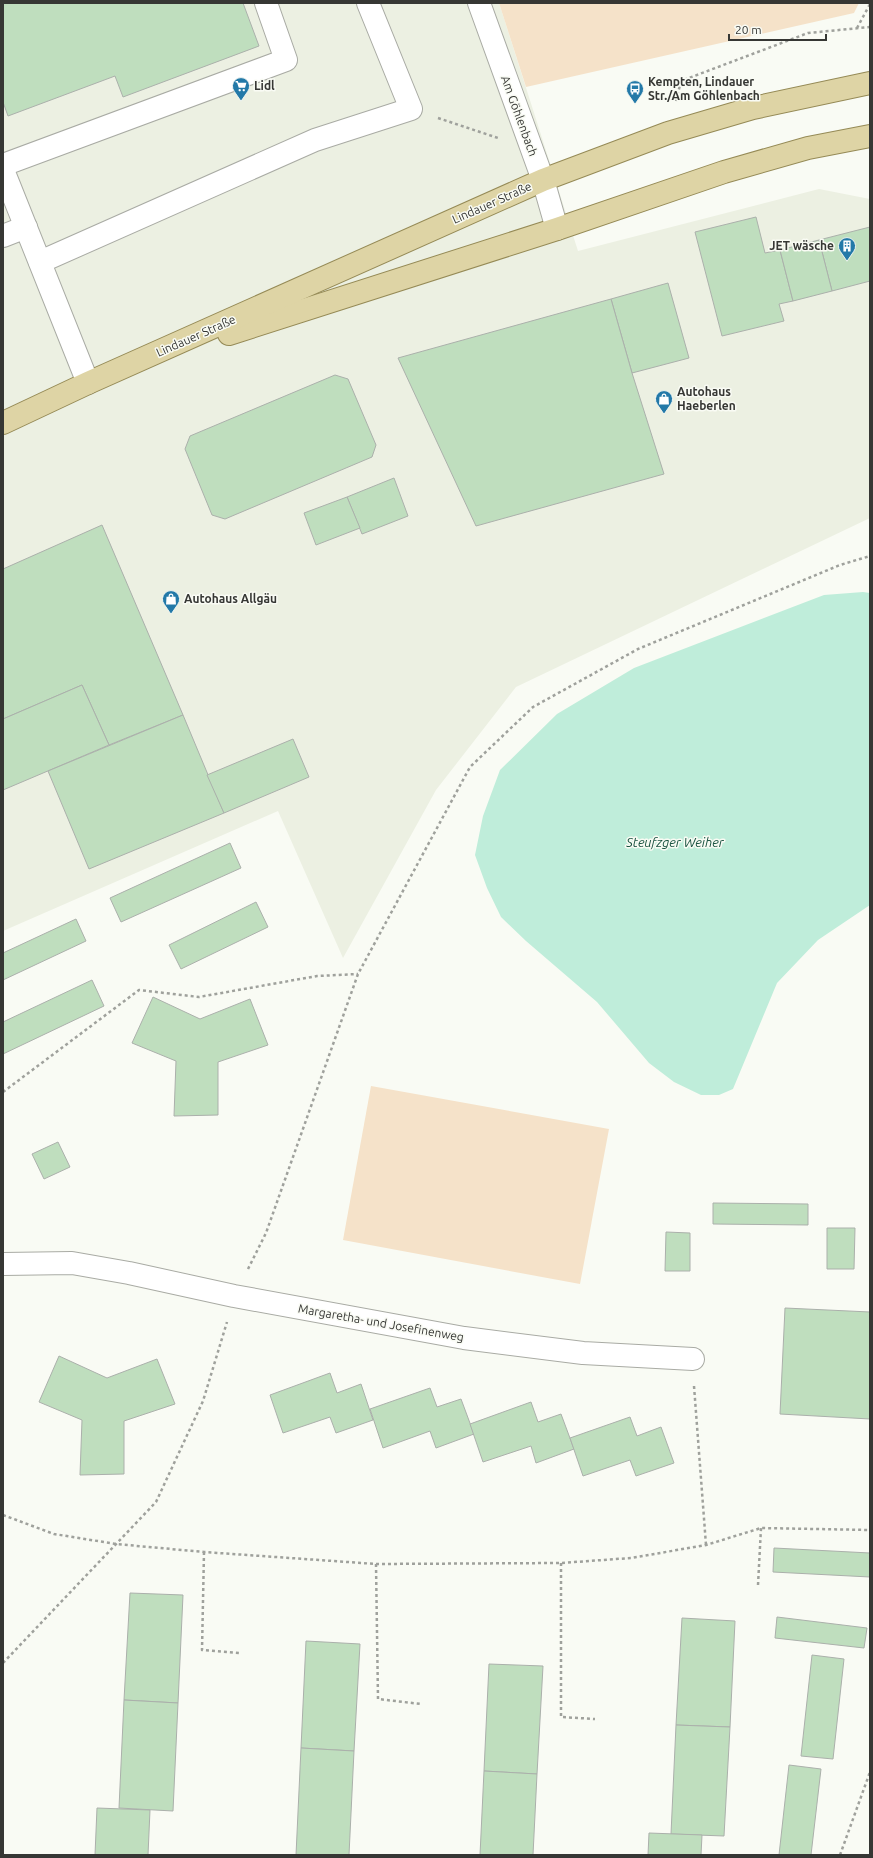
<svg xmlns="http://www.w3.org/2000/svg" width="873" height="1858" viewBox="0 0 873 1858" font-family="Ubuntu,sans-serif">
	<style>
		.built { fill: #ecf0e2 }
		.green { fill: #f5e2c9 }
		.water { fill: #bfedda }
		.building { fill: #bfdebe; stroke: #abb0ab }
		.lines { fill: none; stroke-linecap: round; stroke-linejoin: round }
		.minor-casing { stroke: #a9aba4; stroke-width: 24 }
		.major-casing { stroke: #958a56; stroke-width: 24 }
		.path { stroke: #9fa19c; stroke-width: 2.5; stroke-dasharray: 3 3; stroke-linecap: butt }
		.minor { stroke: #fff; stroke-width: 22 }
		.major { stroke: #ded4a5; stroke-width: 22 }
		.labels { text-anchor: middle; stroke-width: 3; stroke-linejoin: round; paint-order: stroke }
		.poi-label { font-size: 12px; font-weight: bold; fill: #363734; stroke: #f9fbf4; text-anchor: start }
		.street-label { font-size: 12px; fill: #363734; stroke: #f9fbf4 }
		.water-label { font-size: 13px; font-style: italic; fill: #1a5341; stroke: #f9fbf4 }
	</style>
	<rect width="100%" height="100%" fill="#f9fbf4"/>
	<polygon class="built" points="3,3 499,3 578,251 819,189 870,199 870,518 516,687 436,790 343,958 278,811 3,931"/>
	<g class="green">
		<polygon points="499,3 859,3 854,13 526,87"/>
		<polygon points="371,1086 609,1129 580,1284 343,1240"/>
	</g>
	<polygon class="water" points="863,592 870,593 870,905 818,940 777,983 733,1089 719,1095 701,1095 674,1082 649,1063 597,1002 526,941 501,917 487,888 475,855 483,816 500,770 557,714 634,668 824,595"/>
	<g class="building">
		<polygon points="3,3 243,3 259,46 123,97 115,76 8,116 3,102"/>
		<polygon points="756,217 765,253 780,250 793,301 779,304 784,321 722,336 695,232"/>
		<polygon points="870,227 870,281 832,291 819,240"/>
		<polygon points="819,240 832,291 793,301 780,250"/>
		<polygon points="668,283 689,358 632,373 611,299"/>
		<polygon points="611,299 632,373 664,474 476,526 398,358"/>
		<polygon points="335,375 348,379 376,445 372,457 225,519 212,515 185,449 190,436"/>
		<polygon points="394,478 408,516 362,534 347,497"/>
		<polygon points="347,497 360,528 316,545 304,513"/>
		<polygon points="102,525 183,715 109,745 82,685 3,719 3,569"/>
		<polygon points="82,685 109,745 3,790 3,719"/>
		<polygon points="183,715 224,813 89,869 48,771"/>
		<polygon points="293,739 309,777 224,813 207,775"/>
		<polygon points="230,843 241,868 121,922 110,898"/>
		<polygon points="256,902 268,927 181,969 169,945"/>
		<polygon points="76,919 86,941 3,980 3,953"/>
		<polygon points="92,980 104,1006 3,1054 3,1022"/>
		<polygon points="153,997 200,1019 250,999 268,1045 218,1062 218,1115 174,1116 176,1061 132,1043"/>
		<polygon points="58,1142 70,1167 44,1179 32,1154"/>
		<polygon points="713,1203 808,1204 808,1225 713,1224"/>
		<polygon points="827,1228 855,1228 854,1269 827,1269"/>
		<polygon points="666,1232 690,1233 690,1271 665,1271"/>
		<polygon points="785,1308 870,1312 870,1419 780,1414"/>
		<polygon points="59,1356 107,1378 157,1359 175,1404 124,1421 124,1474 80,1475 82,1420 39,1402"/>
		<polygon points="330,1373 337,1393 361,1384 373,1420 336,1433 330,1417 283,1433 270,1395"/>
		<polygon points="430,1388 437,1407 461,1399 474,1434 436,1448 430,1431 383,1448 370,1409"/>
		<polygon points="531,1402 538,1422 561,1414 574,1449 536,1463 531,1446 483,1462 470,1424"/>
		<polygon points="630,1417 637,1436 661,1427 674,1463 636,1476 630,1460 583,1476 570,1438"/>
		<polygon points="774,1548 870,1553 870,1577 773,1572"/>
		<polygon points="130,1593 183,1595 178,1703 124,1700"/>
		<polygon points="777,1617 867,1628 864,1648 775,1638"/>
		<polygon points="682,1618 735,1621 730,1727 676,1725"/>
		<polygon points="306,1641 360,1644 354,1751 301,1748"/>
		<polygon points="812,1655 844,1659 833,1759 801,1756"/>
		<polygon points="489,1664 543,1666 537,1774 484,1771"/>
		<polygon points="124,1700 178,1703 173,1811 119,1808"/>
		<polygon points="676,1725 730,1727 724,1836 671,1834"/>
		<polygon points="301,1748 354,1751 349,1855 296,1855"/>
		<polygon points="789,1765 821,1769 811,1855 779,1855"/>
		<polygon points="484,1771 537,1774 533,1855 480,1855"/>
		<polygon points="97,1808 150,1810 148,1855 95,1855"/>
		<polygon points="649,1833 702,1835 701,1855 648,1855"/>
	</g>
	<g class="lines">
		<g class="minor-casing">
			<g id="minor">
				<polyline points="479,3 543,180 557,229"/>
				<polyline points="3,165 286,60 266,3"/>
				<polyline points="3,170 88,383"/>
				<polyline points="3,236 26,227"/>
				<polyline points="40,262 315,140 411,109 368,3"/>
				<polyline points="3,1264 72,1263 129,1273 234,1296 464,1338 583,1353 693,1359"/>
			</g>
		</g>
		<g class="major-casing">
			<g id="major">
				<polyline points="229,334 557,229 724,172 808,148 870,136"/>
				<polyline points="3,423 88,383 543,180 668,133 753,108 870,83"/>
			</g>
		</g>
		<g class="path">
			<polyline points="857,28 870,4"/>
			<polyline points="676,101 681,81 808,33 870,27"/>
			<polyline points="438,118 498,138"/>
			<polyline points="3,1092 139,990 199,997 317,976 358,974"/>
			<polyline points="248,1269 266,1233 358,974 470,767 533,707 638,649 840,565 870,556"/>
			<polyline points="694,1386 706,1545"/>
			<polyline points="3,1515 54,1534 116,1544 204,1552 376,1564 561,1563 631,1558 706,1545 761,1528 870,1530"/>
			<polyline points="204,1552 202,1650 240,1653"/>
			<polyline points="561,1563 561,1717 595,1719"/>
			<polyline points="376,1564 378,1699 421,1704"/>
			<polyline points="758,1585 761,1528"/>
			<polyline points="3,1663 156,1502 203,1401 227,1322"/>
			<polyline points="840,1855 870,1772"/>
		</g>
		<use href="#minor" class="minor"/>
		<use href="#major" class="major"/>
	</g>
	<defs>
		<g id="supermarket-pin" transform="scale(0.9)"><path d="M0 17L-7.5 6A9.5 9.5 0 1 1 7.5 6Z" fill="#2379a8" stroke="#f9fbf4"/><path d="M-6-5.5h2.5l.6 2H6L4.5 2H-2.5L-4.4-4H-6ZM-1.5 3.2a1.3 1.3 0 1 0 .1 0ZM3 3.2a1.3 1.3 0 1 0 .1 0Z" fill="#fff"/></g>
		<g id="bus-pin" transform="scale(0.9)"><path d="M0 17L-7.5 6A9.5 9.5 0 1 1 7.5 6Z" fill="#2379a8" stroke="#f9fbf4"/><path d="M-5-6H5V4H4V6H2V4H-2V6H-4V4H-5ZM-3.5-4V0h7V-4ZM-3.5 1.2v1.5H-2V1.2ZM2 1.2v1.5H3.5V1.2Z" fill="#fff"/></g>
		<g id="building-pin" transform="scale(0.9)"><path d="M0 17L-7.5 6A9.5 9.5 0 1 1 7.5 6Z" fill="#2379a8" stroke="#f9fbf4"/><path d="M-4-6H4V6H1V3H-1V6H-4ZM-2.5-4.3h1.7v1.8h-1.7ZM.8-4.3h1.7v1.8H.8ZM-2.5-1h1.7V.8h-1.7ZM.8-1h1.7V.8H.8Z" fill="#fff"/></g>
		<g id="shop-pin" transform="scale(0.9)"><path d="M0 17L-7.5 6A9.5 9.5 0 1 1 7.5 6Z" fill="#2379a8" stroke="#f9fbf4"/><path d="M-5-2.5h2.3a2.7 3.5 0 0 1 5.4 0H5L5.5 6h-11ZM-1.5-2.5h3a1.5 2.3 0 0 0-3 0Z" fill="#fff"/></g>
	</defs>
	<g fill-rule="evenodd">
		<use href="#supermarket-pin" x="241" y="86"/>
		<use href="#bus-pin" x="635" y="89"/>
		<use href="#building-pin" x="847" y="246"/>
		<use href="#shop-pin" x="664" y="399"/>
		<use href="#shop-pin" x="171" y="599"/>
	</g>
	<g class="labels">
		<g class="poi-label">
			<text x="648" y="86">Kempten, Lindauer<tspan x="648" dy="14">Str./Am Göhlenbach</tspan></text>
			<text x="254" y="90">Lidl</text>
			<text x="834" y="250" text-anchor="end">JET wäsche</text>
			<text x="677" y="396">Autohaus<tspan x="677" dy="14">Haeberlen</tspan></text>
			<text x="184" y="603">Autohaus Allgäu</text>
		</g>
		<g class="street-label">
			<text transform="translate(519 116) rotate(70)" y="4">Am Göhlenbach</text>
			<text transform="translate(492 203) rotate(-24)" y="4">Lindauer Straße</text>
			<text transform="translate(196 336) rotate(-24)" y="4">Lindauer Straße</text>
			<text transform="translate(381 1323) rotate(10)" y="4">Margaretha- und Josefinenweg</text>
		</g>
		<g class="water-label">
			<text x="675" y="847">Steufzger Weiher</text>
		</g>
	</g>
	<rect width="873" height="1858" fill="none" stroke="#363734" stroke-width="8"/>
	<path d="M729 34v6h97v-6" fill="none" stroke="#363734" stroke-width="2"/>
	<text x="735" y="34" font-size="12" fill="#363734" stroke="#f9fbf4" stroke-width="3" paint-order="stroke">20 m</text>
</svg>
